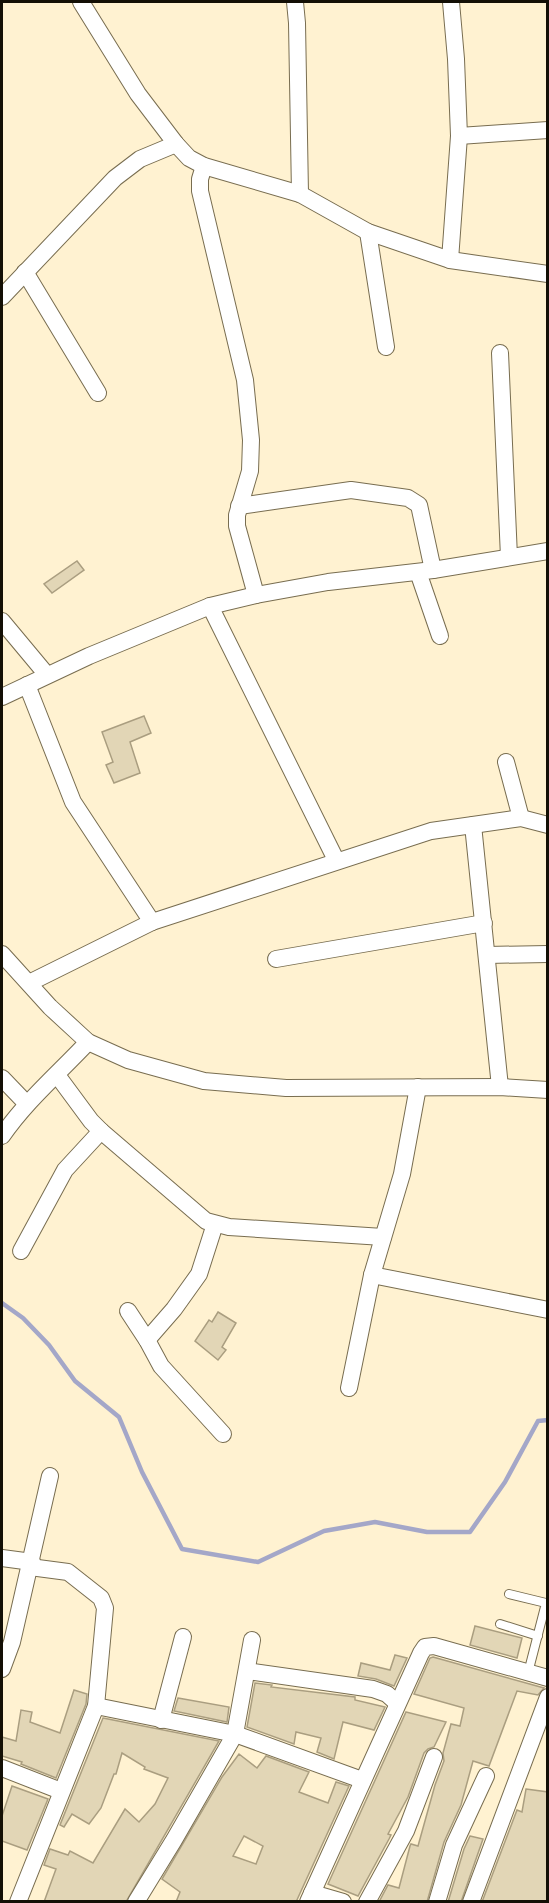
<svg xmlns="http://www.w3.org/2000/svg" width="549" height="1903" viewBox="0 0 549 1903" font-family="'Libre Baskerville',serif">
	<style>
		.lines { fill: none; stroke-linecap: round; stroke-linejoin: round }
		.stream { stroke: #a4a7c8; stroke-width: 4.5 }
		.building { fill: #e2d6b6; stroke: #aa9e80; stroke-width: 1.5; fill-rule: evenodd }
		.service-casing { stroke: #786d50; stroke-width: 10 }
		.minor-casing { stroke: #786d50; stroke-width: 18 }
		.service { stroke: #fff; stroke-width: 8 }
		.minor { stroke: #fff; stroke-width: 16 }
	</style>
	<rect width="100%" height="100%" fill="#fff2d1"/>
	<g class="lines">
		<polyline class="stream" points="2,1303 23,1318 49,1345 75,1381 119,1417 142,1472 182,1549 258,1562 324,1531 375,1522 427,1532 470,1532 505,1482 538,1421 548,1420"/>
	</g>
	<g class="building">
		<polygon points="77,561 84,570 52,593 44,584"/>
		<polygon points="144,716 151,733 130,742 140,773 114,783 106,765 113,762 102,732"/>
		<polygon points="218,1312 236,1323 222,1347 226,1350 218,1360 195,1341 209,1320 212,1322"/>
		<polygon points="475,1626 522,1638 517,1658 470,1645"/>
		<polygon points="395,1655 407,1658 394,1686 376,1679 358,1676 361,1663 390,1670"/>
		<polygon points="433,1657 544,1688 538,1695 517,1691 489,1766 473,1761 461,1805 444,1842 427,1902 379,1902 388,1885 399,1888 410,1846 411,1844 418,1846 435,1785 444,1761 443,1753 451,1724 460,1726 464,1708 414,1694 430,1658"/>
		<polygon points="255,1683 272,1685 271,1687 355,1697 355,1700 385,1707 374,1730 343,1722 334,1759 317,1752 321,1738 296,1732 294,1744 247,1727"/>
		<polygon points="74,1690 87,1694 86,1704 56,1778 21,1764 22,1762 2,1756 2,1737 16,1741 21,1710 32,1712 30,1722 60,1733"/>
		<polygon points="178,1698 229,1707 227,1722 174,1711"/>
		<polygon points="406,1712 446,1722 434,1747 428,1749 424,1753 408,1797 388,1834 391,1835 389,1839 358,1896 328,1884"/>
		<polygon points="103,1718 219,1741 126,1902 44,1902 56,1869 44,1865 50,1849 68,1855 70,1851 93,1863 125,1809 139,1822 155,1804 168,1778 144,1769 145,1767 122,1753 116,1774 114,1774 101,1808 89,1824 72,1814 64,1827 60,1825"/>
		<path d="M239,1754L257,1768L266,1756L309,1772L299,1792L328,1803L336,1782L349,1786L296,1902H176L180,1892L162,1879L222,1777ZM244,1836L263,1846L256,1864L233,1856Z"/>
		<polygon points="12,1786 48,1799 27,1850 2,1841 2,1816"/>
		<polygon points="526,1789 548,1792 548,1902 482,1902 517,1810 522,1812"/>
		<polygon points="470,1836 483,1839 461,1902 448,1902 464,1849"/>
	</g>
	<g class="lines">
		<g class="service-casing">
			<g id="service">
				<polyline points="509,1594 546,1603 528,1673"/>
				<polyline points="500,1624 538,1636"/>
			</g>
		</g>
		<g class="minor-casing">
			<g id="minor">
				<polyline points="81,2 138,94 176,144 189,158 204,166 300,194 368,232 450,260 548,274"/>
				<polyline points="295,2 297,23 300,194"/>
				<polyline points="459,136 548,130"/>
				<polyline points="204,166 200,179 200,191 245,380 251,440 250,471 237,515 237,526 256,595"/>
				<polyline points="368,232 386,347"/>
				<polyline points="450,260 459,136 456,59 451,2"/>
				<polyline points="25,272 98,393"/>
				<polyline points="2,297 115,178 140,159 176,144"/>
				<polyline points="500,353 509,557"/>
				<polyline points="239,506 351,490 408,498 419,505 433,570"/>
				<polyline points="418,572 440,636"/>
				<polyline points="210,606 336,860"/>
				<polyline points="2,621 47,675"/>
				<polyline points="27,685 73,802 152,922"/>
				<polyline points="2,697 89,656 210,606 256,595 328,582 433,570 548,551"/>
				<polyline points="506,762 521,818"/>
				<polyline points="473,825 500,1087"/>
				<polyline points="2,954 50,1007 88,1042 128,1060 204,1081 286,1088 500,1087 548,1090"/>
				<polyline points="487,955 548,954"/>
				<polyline points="276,959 484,923"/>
				<polyline points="29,983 152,922 431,831 521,818 548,825"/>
				<polyline points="57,1075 91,1121 101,1131 206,1221 229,1227 383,1237"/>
				<polyline points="2,1078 26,1103"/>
				<path d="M2,1136C26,1101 59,1073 88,1042"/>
				<polyline points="21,1251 65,1170 101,1131"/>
				<polyline points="372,1275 548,1310"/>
				<polyline points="128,1311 147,1340 161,1366 223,1434"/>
				<polyline points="147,1340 174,1309 199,1274 215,1224"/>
				<polyline points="349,1388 372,1275 402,1174 418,1087"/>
				<polyline points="2,1558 32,1562"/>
				<polyline points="2,1669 12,1642 50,1476"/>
				<polyline points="247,1671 373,1689 387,1694 397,1703"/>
				<polyline points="96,1706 235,1734 362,1780"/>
				<polyline points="161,1720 183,1637"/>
				<polyline points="2,1768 61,1791"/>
				<polyline points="312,1893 343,1902"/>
				<polyline points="18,1902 96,1706 105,1608 101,1598 68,1572 30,1567"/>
				<polyline points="136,1902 174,1840 235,1734 252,1640"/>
				<polyline points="308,1902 421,1653 425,1647 434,1646 548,1678"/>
				<polyline points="367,1902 406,1831 434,1757"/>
				<polyline points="437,1902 454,1845 486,1776"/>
				<polyline points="471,1902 548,1697"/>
			</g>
		</g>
		<use href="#service" class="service"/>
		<use href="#minor" class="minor"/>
	</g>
	<rect width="549" height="1903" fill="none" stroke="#130f05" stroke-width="6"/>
</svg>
